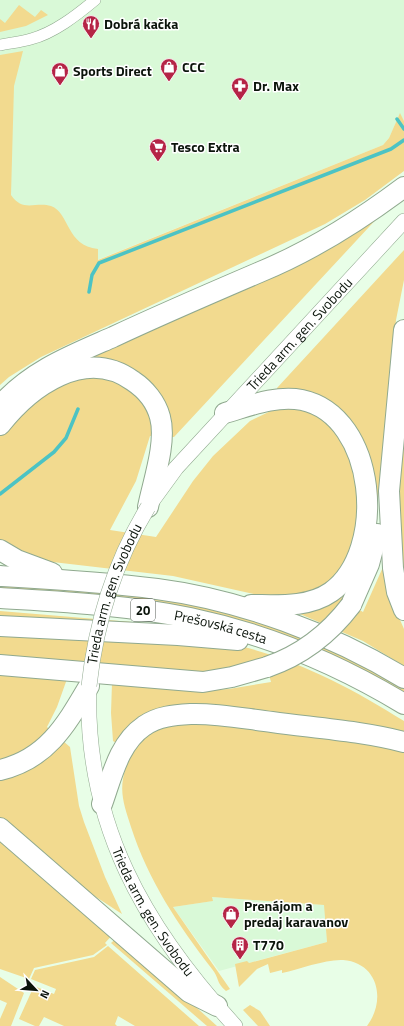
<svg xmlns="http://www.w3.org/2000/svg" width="404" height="1026" viewBox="0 0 404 1026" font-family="'Titillium Web',sans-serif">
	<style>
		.built { fill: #d9f9d7 }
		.green { fill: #f2da8f }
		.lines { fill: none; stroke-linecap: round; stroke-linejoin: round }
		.stream { stroke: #4cc3c4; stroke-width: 3.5 }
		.street-casing { stroke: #90a98f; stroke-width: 12 }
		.secondary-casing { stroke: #90a98f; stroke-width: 16 }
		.highway-casing { stroke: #90a98f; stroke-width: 22 }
		.street { stroke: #fff; stroke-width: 11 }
		.secondary { stroke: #fff; stroke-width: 15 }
		.highway { stroke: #fff; stroke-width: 20 }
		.secondary-bridge-casing { stroke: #90a98f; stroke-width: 16; stroke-linecap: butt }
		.highway-bridge-casing { stroke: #90a98f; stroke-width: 22; stroke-linecap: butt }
		.secondary-bridge { stroke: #fff; stroke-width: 15 }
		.highway-bridge { stroke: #fff; stroke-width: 20 }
		.labels { text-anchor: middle; stroke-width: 3; stroke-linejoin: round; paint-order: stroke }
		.shield { fill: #fff; stroke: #545a54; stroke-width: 1 }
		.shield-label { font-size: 13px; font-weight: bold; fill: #0b140b }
		.poi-label { font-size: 14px; font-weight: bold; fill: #0b140b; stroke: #fff; text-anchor: start }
		.street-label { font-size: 14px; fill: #0b140b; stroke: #fff }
	</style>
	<rect width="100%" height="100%" fill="#e8fee7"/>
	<g class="built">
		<polygon points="0,0 404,0 404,121 400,114 389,138 383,145 97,260 0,316"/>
		<polygon points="212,897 325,905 327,942 219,971 173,907 212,901"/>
	</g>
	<g class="green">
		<polygon points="19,5 35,17 41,10 48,15 26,26 0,32 0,19 5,23"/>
		<path d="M23,51L14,86L11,195C23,213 36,201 51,206C70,213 66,246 98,249V260L383,145L389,138L400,113L404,121V171L365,200L325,224L41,357L9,377L0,385V55Z"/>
		<path d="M382,213L174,437H172C173,426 170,415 165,405C149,372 125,359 89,357Z"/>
		<path d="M404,250V280L396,320L377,508C372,466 361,411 316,394C304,390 290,391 277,390V388Z"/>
		<polygon points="85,374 127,385 150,410 153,436 150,436 136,481 110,530 156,537 193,481 213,456 250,421 275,409 294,406 333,424 355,465 359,520 346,561 330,582 313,593 267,597 173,576 44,561 33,558 0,540 0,435 11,420 26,403"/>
		<polygon points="404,402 404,592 396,523"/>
		<polygon points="383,567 390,597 404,629 404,666 363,641 300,614 314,610 349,586 343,600 363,612"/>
		<path d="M0,585C55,588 109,591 163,600C248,613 330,645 404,688V695L328,654L0,590Z"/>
		<polygon points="0,611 156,624 155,625 0,616"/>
		<path d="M0,633L244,647C300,661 355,690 404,721V734L215,708L116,743L113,741L111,713L112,683L211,690L229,689L271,682L265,660C238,667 213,672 186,672L0,657Z"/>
		<polygon points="0,673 67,679 57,707 47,727 51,731 38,745 0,762"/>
		<path d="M192,720L404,749V1026H367C386,1001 379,963 343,960C326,959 300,969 282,973V970L270,973L268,964L257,969L239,987L235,964L247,961L249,963L327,942L324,905L212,897L213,901L173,907L230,989L226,991C216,983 219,977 212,969C178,925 148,880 131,827C126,811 120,796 123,779C124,771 127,764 131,756L127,754L151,730Z"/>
		<polygon points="63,741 70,747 79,806 84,822 105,877 122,914 93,895 0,820 0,778"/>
		<polygon points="0,836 114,933 105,943 107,945 93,955 34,968 29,979 0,969"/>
		<polygon points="118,937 217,1026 207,1026 111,943"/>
		<polygon points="108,946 199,1026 135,1026 118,1016 115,1024 117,1026 64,1026 44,1017 39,1026 35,1026 19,1019 34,986 54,994 56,989 31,979 35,970 94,957"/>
		<polygon points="0,977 24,993 11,1026 0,1026 0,1019 7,1003 0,1000"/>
		<polygon points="250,1005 260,1011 270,1026 258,1026 243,1010"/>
	</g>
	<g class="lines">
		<g class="stream">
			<polyline points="397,119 404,129"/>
			<polyline points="89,292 92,275 99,263 391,149 404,140"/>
			<polyline points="0,494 54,452 66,438 78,409"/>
		</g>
		<g class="street-casing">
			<path id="street" d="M0,45C10,43 21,42 31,39C54,33 77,15 95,0"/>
		</g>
		<g class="secondary-casing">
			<g id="secondary">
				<path id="s1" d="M152,501L176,468L404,221"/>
				<path id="s2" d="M89,686C84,824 145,928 235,1026"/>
			</g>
		</g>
		<g class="highway-casing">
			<g id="highway">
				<polyline points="404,330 389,491 393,568 397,592 404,610"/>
				<path d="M0,406C30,371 72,355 113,337C162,314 211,293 260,272C311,251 360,220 404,187"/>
				<path d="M225,413C249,406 276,395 302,400C377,416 388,551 331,592C308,608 277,605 251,605"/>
				<path d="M0,425C30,387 85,346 133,381C145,389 156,402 160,417C167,442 153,482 148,507"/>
				<polyline points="0,550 17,560 52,573"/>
				<path d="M0,576C52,579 105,582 157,589C241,600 332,634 404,678"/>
				<path id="s3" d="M0,598C64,602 128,605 190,618C266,634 338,664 404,704"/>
				<polyline points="351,605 369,564 377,534"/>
				<polyline points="0,626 178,635 238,640"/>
				<polyline points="0,665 203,682 232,677 267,667"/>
				<path d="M0,770C47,759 66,725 89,686"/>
				<path d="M102,804C112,776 119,743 144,726C158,716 175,715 191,714C218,713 246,719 272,722C316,728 361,731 404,742"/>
				<polyline points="0,828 189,992 217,1006"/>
			</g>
		</g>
		<use href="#street" class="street"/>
		<use href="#secondary" class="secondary"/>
		<use href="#highway" class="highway"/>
		<g class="secondary-bridge-casing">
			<g id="secondary-bridge">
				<path id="s4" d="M89,686C96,621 114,563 148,507"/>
			</g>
		</g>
		<g class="highway-bridge-casing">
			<path id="highway-bridge" d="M267,667C302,655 329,634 351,605"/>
		</g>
		<use href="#secondary-bridge" class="secondary-bridge"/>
		<use href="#highway-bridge" class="highway-bridge"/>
	</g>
	<defs>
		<g id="restaurant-pin" transform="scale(0.9)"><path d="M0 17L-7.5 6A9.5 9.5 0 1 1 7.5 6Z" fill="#b52446" stroke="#fff"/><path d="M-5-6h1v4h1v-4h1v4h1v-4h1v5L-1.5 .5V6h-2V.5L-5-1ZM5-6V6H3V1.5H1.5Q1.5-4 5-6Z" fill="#fff"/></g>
		<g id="shop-pin" transform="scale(0.9)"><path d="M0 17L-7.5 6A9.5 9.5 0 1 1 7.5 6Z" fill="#b52446" stroke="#fff"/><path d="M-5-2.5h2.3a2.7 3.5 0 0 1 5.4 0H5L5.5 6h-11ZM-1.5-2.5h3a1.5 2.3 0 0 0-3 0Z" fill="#fff"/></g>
		<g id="pharmacy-pin" transform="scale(0.9)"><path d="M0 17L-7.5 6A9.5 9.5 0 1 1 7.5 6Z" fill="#b52446" stroke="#fff"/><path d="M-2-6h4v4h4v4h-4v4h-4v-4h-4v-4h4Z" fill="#fff"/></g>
		<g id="supermarket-pin" transform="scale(0.9)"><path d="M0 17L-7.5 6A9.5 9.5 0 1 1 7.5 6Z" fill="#b52446" stroke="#fff"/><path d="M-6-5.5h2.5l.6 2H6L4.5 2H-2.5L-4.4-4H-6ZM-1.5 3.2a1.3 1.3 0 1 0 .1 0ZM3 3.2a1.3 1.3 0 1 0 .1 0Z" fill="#fff"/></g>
		<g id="building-pin" transform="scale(0.9)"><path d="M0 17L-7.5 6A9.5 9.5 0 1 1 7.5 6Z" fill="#b52446" stroke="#fff"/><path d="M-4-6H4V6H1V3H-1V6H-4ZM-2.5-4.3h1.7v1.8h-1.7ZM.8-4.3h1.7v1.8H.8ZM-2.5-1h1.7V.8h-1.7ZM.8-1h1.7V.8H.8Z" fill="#fff"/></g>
	</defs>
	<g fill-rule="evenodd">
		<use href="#restaurant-pin" x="91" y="24"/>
		<use href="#shop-pin" x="169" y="67"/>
		<use href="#shop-pin" x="60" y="71"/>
		<use href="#pharmacy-pin" x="240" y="86"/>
		<use href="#supermarket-pin" x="158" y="147"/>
		<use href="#shop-pin" x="231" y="914"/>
		<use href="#building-pin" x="240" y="945"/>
	</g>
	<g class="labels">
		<rect class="shield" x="131" y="599" width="24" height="22" rx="3"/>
		<g class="shield-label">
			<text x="143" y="615">20</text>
		</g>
		<g class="poi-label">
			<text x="104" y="29">Dobrá kačka</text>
			<text x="182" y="72">CCC</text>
			<text x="73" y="76">Sports Direct</text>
			<text x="253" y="91">Dr. Max</text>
			<text x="171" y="152">Tesco Extra</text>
			<text x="244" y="911">Prenájom a<tspan x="244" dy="16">predaj karavanov</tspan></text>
			<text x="253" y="950">T770</text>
		</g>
		<g class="street-label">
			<text dy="5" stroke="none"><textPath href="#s1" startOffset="223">Trieda arm. gen. Svobodu</textPath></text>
			<text dy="5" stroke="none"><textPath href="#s4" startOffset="96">Trieda arm. gen. Svobodu</textPath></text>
			<text dy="5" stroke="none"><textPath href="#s3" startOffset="223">Prešovská cesta</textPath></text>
			<text dy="5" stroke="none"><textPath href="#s2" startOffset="239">Trieda arm. gen. Svobodu</textPath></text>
		</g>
	</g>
	<g transform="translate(36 990) rotate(116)" stroke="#ffffff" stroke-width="3" paint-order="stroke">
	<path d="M0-3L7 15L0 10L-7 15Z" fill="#0b140b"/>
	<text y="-6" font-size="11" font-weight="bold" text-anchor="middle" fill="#0b140b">N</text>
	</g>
</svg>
